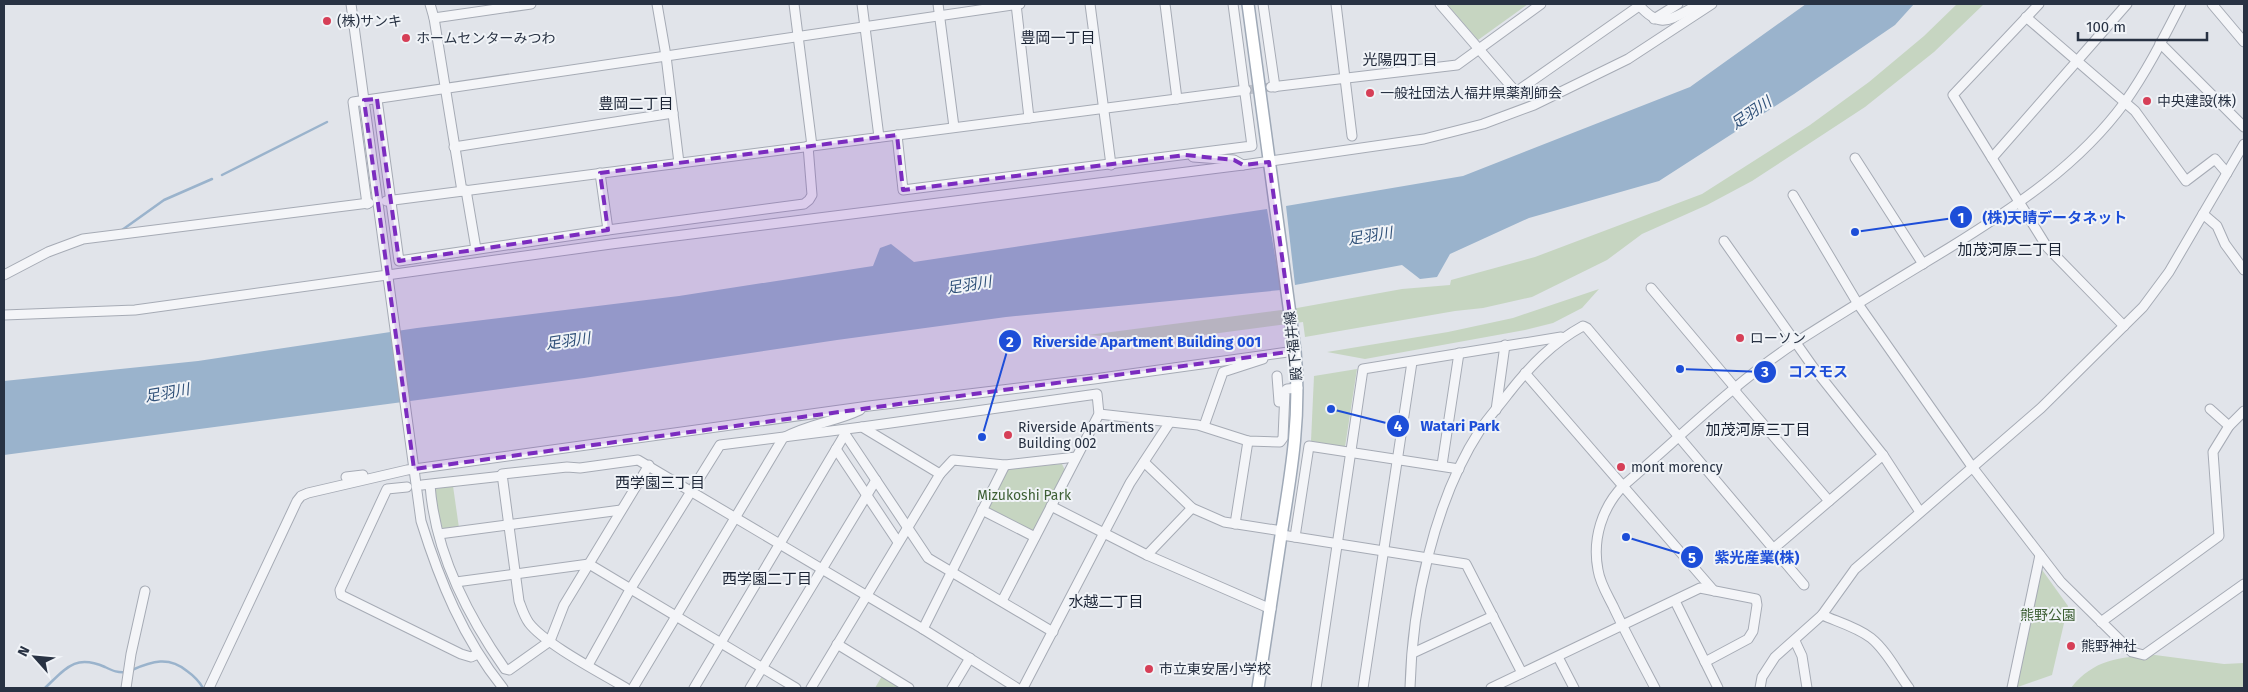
<svg xmlns="http://www.w3.org/2000/svg" width="2248" height="692" viewBox="0 0 2248 692" font-family="'Fira Sans','Noto Sans JP',sans-serif">
	<style>
		.green { fill: #c6d5c1 }
		.water { fill: #9ab3cc }
		.lines { fill: none; stroke-linecap: round; stroke-linejoin: round }
		.stream { stroke: #9ab3cc; stroke-width: 2.5 }
		.minor-tunnel { stroke: #bcc0c9; stroke-width: 9; stroke-dasharray: 9 4.5; stroke-linecap: butt }
		.minor-casing { stroke: #a6abb5; stroke-width: 11 }
		.major-casing { stroke: #9fa9b7; stroke-width: 14 }
		.minor { stroke: #f4f5f8; stroke-width: 9 }
		.major { stroke: #fff; stroke-width: 11 }
		.marked { fill: #7b2cbf; fill-opacity: 0.2; stroke: #7b2cbf; stroke-width: 4; stroke-dasharray: 10 6; stroke-linejoin: round }
		.poi-dot { fill: #d63f57; stroke: #f0f3f7; stroke-width: 2 }
		.labels { text-anchor: middle; stroke-width: 4; stroke-linejoin: round; paint-order: stroke }
		.poi-label { font-size: 14px; fill: #283243; stroke: #f0f3f7; text-anchor: start }
		.street-label { font-size: 14px; fill: #283243; stroke: #f0f3f7 }
		.park-label { font-size: 14px; fill: #3d5f34; stroke: #f0f3f7 }
		.neighbourhood-label { font-size: 15px; fill: #1a2334; stroke: #f0f3f7 }
		.water-label { font-size: 15px; font-style: italic; fill: #305179; stroke: #f0f3f7 }
		.leader { fill: none; stroke: #1d4ed8; stroke-width: 2 }
		.callout-dot { fill: #1d4ed8; stroke: #f0f3f7; stroke-width: 2 }
		.mark-label { font-size: 15px; text-anchor: middle; font-weight: bold; fill: #fff }
		.callout-label { font-size: 15px; text-anchor: middle; font-weight: bold; fill: #1d4ed8; stroke: #f0f3f7; stroke-width: 4; stroke-linejoin: round; paint-order: stroke }
	</style>
	<rect width="100%" height="100%" fill="#e1e4ea"/>
	<g class="green">
		<polygon points="1447,4 1528,4 1478,40"/>
		<polygon points="1957,4 1984,4 1934,52 1865,107 1752,181 1707,205 1642,234 1607,260 1532,297 1483,308 1455,311 1305,337 1303,322 1129,345 1116,337 1088,335 1297,308 1402,289 1450,285 1451,280 1535,257 1702,194 1810,125 1869,82 1924,36"/>
		<polygon points="1599,289 1582,308 1553,323 1525,330 1365,359 1327,352 1448,332 1513,318"/>
		<polygon points="1357,369 1345,447 1311,441 1314,376"/>
		<polygon points="1062,464 1065,470 1033,532 988,509 1008,469"/>
		<polygon points="453,486 459,528 443,530 437,510 435,489"/>
		<polygon points="2040,567 2068,606 2052,675 2015,688"/>
		<path d="M2155,655L2224,664L2244,663V688H2071C2094,659 2119,657 2155,655Z"/>
		<polygon points="882,676 902,688 875,688"/>
	</g>
	<g class="water">
		<polygon points="1806,4 1914,4 1895,25 1794,94 1659,181 1529,218 1450,254 1437,277 1420,279 1402,265 1295,285 1286,206 1463,176 1690,87"/>
		<polygon points="1267,209 1281,290 1006,317 837,340 584,378 4,455 4,381 198,361 417,328 679,296 873,266 880,248 891,244 914,262"/>
	</g>
	<g class="lines">
		<g class="stream">
			<polyline points="222,175 327,122"/>
			<polyline points="122,230 164,200 212,179"/>
			<path d="M132,670C152,661 169,656 187,671C194,676 199,681 203,688"/>
			<path d="M45,688C66,668 75,654 105,667C113,671 118,673 127,672"/>
		</g>
		<polyline class="minor-tunnel" points="1246,90 1271,87"/>
		<g class="minor-casing">
			<g id="minor">
				<path d="M351,4L421,521C440,582 463,638 503,688"/>
				<polyline points="430,4 434,18 462,191"/>
				<polyline points="657,4 666,56 679,163"/>
				<polyline points="794,4 812,146"/>
				<polyline points="862,4 879,137"/>
				<polyline points="938,4 954,127"/>
				<polyline points="1016,4 1029,118"/>
				<polyline points="1090,4 1111,165"/>
				<polyline points="1165,4 1177,99"/>
				<polyline points="1263,4 1275,87"/>
				<polyline points="1336,4 1352,136"/>
				<polyline points="1440,4 1516,92 1639,6"/>
				<path d="M1638,4C1662,32 1671,18 1700,4"/>
				<polyline points="2039,4 1953,95 2047,247 2124,326"/>
				<polyline points="2212,4 2244,42"/>
				<polyline points="2026,17 2135,111 2186,181 2215,159 2227,173"/>
				<polyline points="434,18 531,4"/>
				<polyline points="1654,19 1678,4"/>
				<polyline points="2160,43 2244,127"/>
				<polyline points="1271,87 1457,65 1541,4"/>
				<polyline points="377,99 399,261 608,230 804,204 809,200 812,195 808,146"/>
				<polyline points="897,135 903,190 1252,146 1233,4"/>
				<polyline points="454,147 673,113"/>
				<polyline points="1193,157 1234,160 1243,165"/>
				<polyline points="1855,158 1923,264"/>
				<polyline points="1992,158 2127,4"/>
				<polyline points="600,173 608,230"/>
				<polyline points="466,190 476,249"/>
				<polyline points="1793,195 1858,304 1973,468 2061,582 2132,652 2144,655 2244,584"/>
				<polyline points="386,201 1246,90"/>
				<polyline points="367,204 353,102 1020,4"/>
				<polyline points="2203,214 2217,226 2225,244 2244,270"/>
				<polyline points="1724,241 1813,367 1883,455 1920,512"/>
				<polyline points="4,275 48,252 83,239 369,203"/>
				<polyline points="1651,288 1736,389"/>
				<polyline points="4,315 135,310 611,244 1243,165 1424,139 1483,124 1534,105 1628,59 1712,4"/>
				<polyline points="1525,373 1714,591"/>
				<polyline points="1277,376 1279,402"/>
				<polyline points="1734,390 1829,501"/>
				<polyline points="2210,409 2229,426"/>
				<polyline points="1496,410 1505,345"/>
				<polyline points="1099,414 1198,425 1248,441 1280,442 1283,438 1285,391 1287,389 1298,388"/>
				<polyline points="1204,426 1223,372 1263,359"/>
				<polyline points="862,427 1097,394 1099,414 1002,601"/>
				<polyline points="843,431 928,558 1053,632"/>
				<polyline points="836,449 898,542"/>
				<polyline points="1144,462 1192,508 1224,522 1282,531"/>
				<polyline points="1442,465 1459,353"/>
				<polyline points="940,474 953,460 1005,465 1076,457"/>
				<polyline points="346,477 363,475"/>
				<polyline points="422,485 503,476"/>
				<path d="M430,485C435,552 467,615 505,669L509,670L550,641L564,605L649,465"/>
				<polyline points="407,487 387,489 340,590 341,595 461,654 471,657 478,654"/>
				<polyline points="1051,506 1147,555 1271,609"/>
				<polyline points="982,510 1035,537"/>
				<polyline points="1235,524 1248,441"/>
				<polyline points="439,534 621,510"/>
				<polyline points="1282,535 1466,564 1522,673"/>
				<polyline points="1295,537 1309,446 1459,469"/>
				<polyline points="1773,549 1883,455"/>
				<polyline points="1147,555 1192,508"/>
				<polyline points="456,582 589,564 796,688"/>
				<polyline points="1675,601 1718,688"/>
				<path d="M1822,615C1838,622 1857,627 1871,638C1887,651 1897,672 1909,688"/>
				<polyline points="2101,622 2219,536 2213,452 2229,426 2244,411"/>
				<polyline points="923,629 1005,465"/>
				<polyline points="1795,641 1802,656 1807,688"/>
				<polyline points="837,644 909,688"/>
				<polyline points="1413,653 1493,616"/>
				<polyline points="1558,657 1574,688"/>
				<polyline points="588,665 631,588 720,445 862,427 940,474 811,688"/>
				<polyline points="126,688 131,654 145,591"/>
				<polyline points="209,688 297,501 301,496 308,493 407,470 869,406 1094,379 1295,351"/>
				<path d="M626,688C601,673 545,644 529,623C524,616 522,609 519,601L502,474L567,467L580,468L638,460L923,629L1017,688"/>
				<path d="M633,688L783,438C808,424 835,422 860,410"/>
				<polyline points="694,688 845,434"/>
				<polyline points="750,688 876,480"/>
				<polyline points="952,688 970,658"/>
				<polyline points="1023,688 1130,483 1170,422"/>
				<polyline points="1316,688 1363,369 1561,337"/>
				<polyline points="1363,688 1412,362"/>
				<path d="M1410,688C1412,605 1434,501 1480,430C1488,418 1499,406 1508,394C1530,366 1552,343 1583,326L1587,328L1804,585"/>
				<polyline points="1491,688 1700,588 1756,599 1757,605 1753,631 1748,639 1705,662"/>
				<path d="M1655,688C1641,661 1626,634 1613,606C1607,594 1600,583 1598,570C1592,539 1602,507 1624,485C1680,437 1734,383 1795,343C1846,310 1898,279 1949,248C2015,207 2079,165 2125,102C2147,71 2164,37 2181,4"/>
				<polyline points="1760,688 1762,677 1775,657 1822,615 1855,569 2041,408 2143,307 2169,272 2244,144"/>
				<polyline points="2012,688 2040,555"/>
			</g>
		</g>
		<g class="major-casing">
			<path id="major" d="M1248,4L1295,351C1301,413 1292,468 1282,529C1274,582 1266,635 1258,688"/>
		</g>
		<use href="#minor" class="minor"/>
		<use href="#major" class="major"/>
	</g>
	<path class="marked" d="M377,99L399,261L608,230L600,173L897,135L903,190L1185,155L1234,160L1243,165L1269,162L1295,351L414,469L364,100Z"/>
	<g class="poi-dot">
		<circle cx="327" cy="21" r="5"/>
		<circle cx="406" cy="38" r="5"/>
		<circle cx="1370" cy="93" r="5"/>
		<circle cx="2147" cy="101" r="5"/>
		<circle cx="1740" cy="338" r="5"/>
		<circle cx="1008" cy="435" r="5"/>
		<circle cx="1621" cy="467" r="5"/>
		<circle cx="2071" cy="646" r="5"/>
		<circle cx="1149" cy="669" r="5"/>
	</g>
	<g class="labels">
		<g class="poi-label">
			<text x="337" y="26">(株)サンキ</text>
			<text x="416" y="43">ホームセンターみつわ</text>
			<text x="1380" y="98">一般社団法人福井県薬剤師会</text>
			<text x="2157" y="106">中央建設(株)</text>
			<text x="1750" y="343">ローソン</text>
			<text x="1018" y="432">Riverside Apartments<tspan x="1018" dy="16">Building 002</tspan></text>
			<text x="1631" y="472">mont morency</text>
			<text x="2081" y="651">熊野神社</text>
			<text x="1159" y="674">市立東安居小学校</text>
		</g>
		<g class="street-label">
			<text transform="translate(1293 346) rotate(-96)" y="5">殿下福井線</text>
		</g>
		<g class="park-label">
			<text x="1024" y="500">Mizukoshi Park</text>
			<text x="2048" y="620">熊野公園</text>
		</g>
		<g class="neighbourhood-label">
			<text x="1058" y="43">豊岡一丁目</text>
			<text x="1400" y="65">光陽四丁目</text>
			<text x="636" y="109">豊岡二丁目</text>
			<text x="2010" y="255">加茂河原二丁目</text>
			<text x="1758" y="435">加茂河原三丁目</text>
			<text x="660" y="488">西学園三丁目</text>
			<text x="767" y="584">西学園二丁目</text>
			<text x="1106" y="607">水越二丁目</text>
		</g>
		<g class="water-label">
			<text transform="translate(1751 113) rotate(-34)" y="5">足羽川</text>
			<text transform="translate(1370 236) rotate(-9)" y="5">足羽川</text>
			<text transform="translate(969 285) rotate(-9)" y="5">足羽川</text>
			<text transform="translate(568 341) rotate(-8)" y="5">足羽川</text>
			<text transform="translate(167 393) rotate(-10)" y="5">足羽川</text>
		</g>
	</g>
	<path class="leader" d="M1855 232L1961 217M982 437L1010 341M1680 369L1765 372M1331 409L1398 426M1626 537L1692 557"/>
	<g class="callout-dot">
		<circle cx="1855" cy="232" r="5"/>
		<circle cx="982" cy="437" r="5"/>
		<circle cx="1680" cy="369" r="5"/>
		<circle cx="1331" cy="409" r="5"/>
		<circle cx="1626" cy="537" r="5"/>
		<circle cx="1961" cy="217" r="12"/>
		<circle cx="1010" cy="341" r="12"/>
		<circle cx="1765" cy="372" r="12"/>
		<circle cx="1398" cy="426" r="12"/>
		<circle cx="1692" cy="557" r="12"/>
	</g>
	<g class="mark-label">
		<text x="1961" y="223">1</text>
		<text x="1010" y="347">2</text>
		<text x="1765" y="377">3</text>
		<text x="1398" y="431">4</text>
		<text x="1692" y="563">5</text>
	</g>
	<g class="callout-label">
		<text x="2055" y="223">(株)天晴データネット</text>
		<text x="1147" y="347">Riverside Apartment Building 001</text>
		<text x="1818" y="377">コスモス</text>
		<text x="1460" y="431">Watari Park</text>
		<text x="1757" y="563">紫光産業(株)</text>
	</g>
	<rect width="2248" height="692" fill="none" stroke="#283243" stroke-width="10"/>
	<g transform="translate(35 657) rotate(297)" stroke="#f0f3f7" stroke-width="4" paint-order="stroke">
	<path d="M0-4L9 19L0 12L-9 19Z" fill="#283243"/>
	<text y="-8" font-size="14" font-weight="bold" text-anchor="middle" fill="#283243">N</text>
	</g>
	<path d="M2078 32v8h129v-8" fill="none" stroke="#283243" stroke-width="2.5"/>
	<text x="2086" y="32" font-size="15" fill="#283243" stroke="#f0f3f7" stroke-width="4" paint-order="stroke">100 m</text>
</svg>
